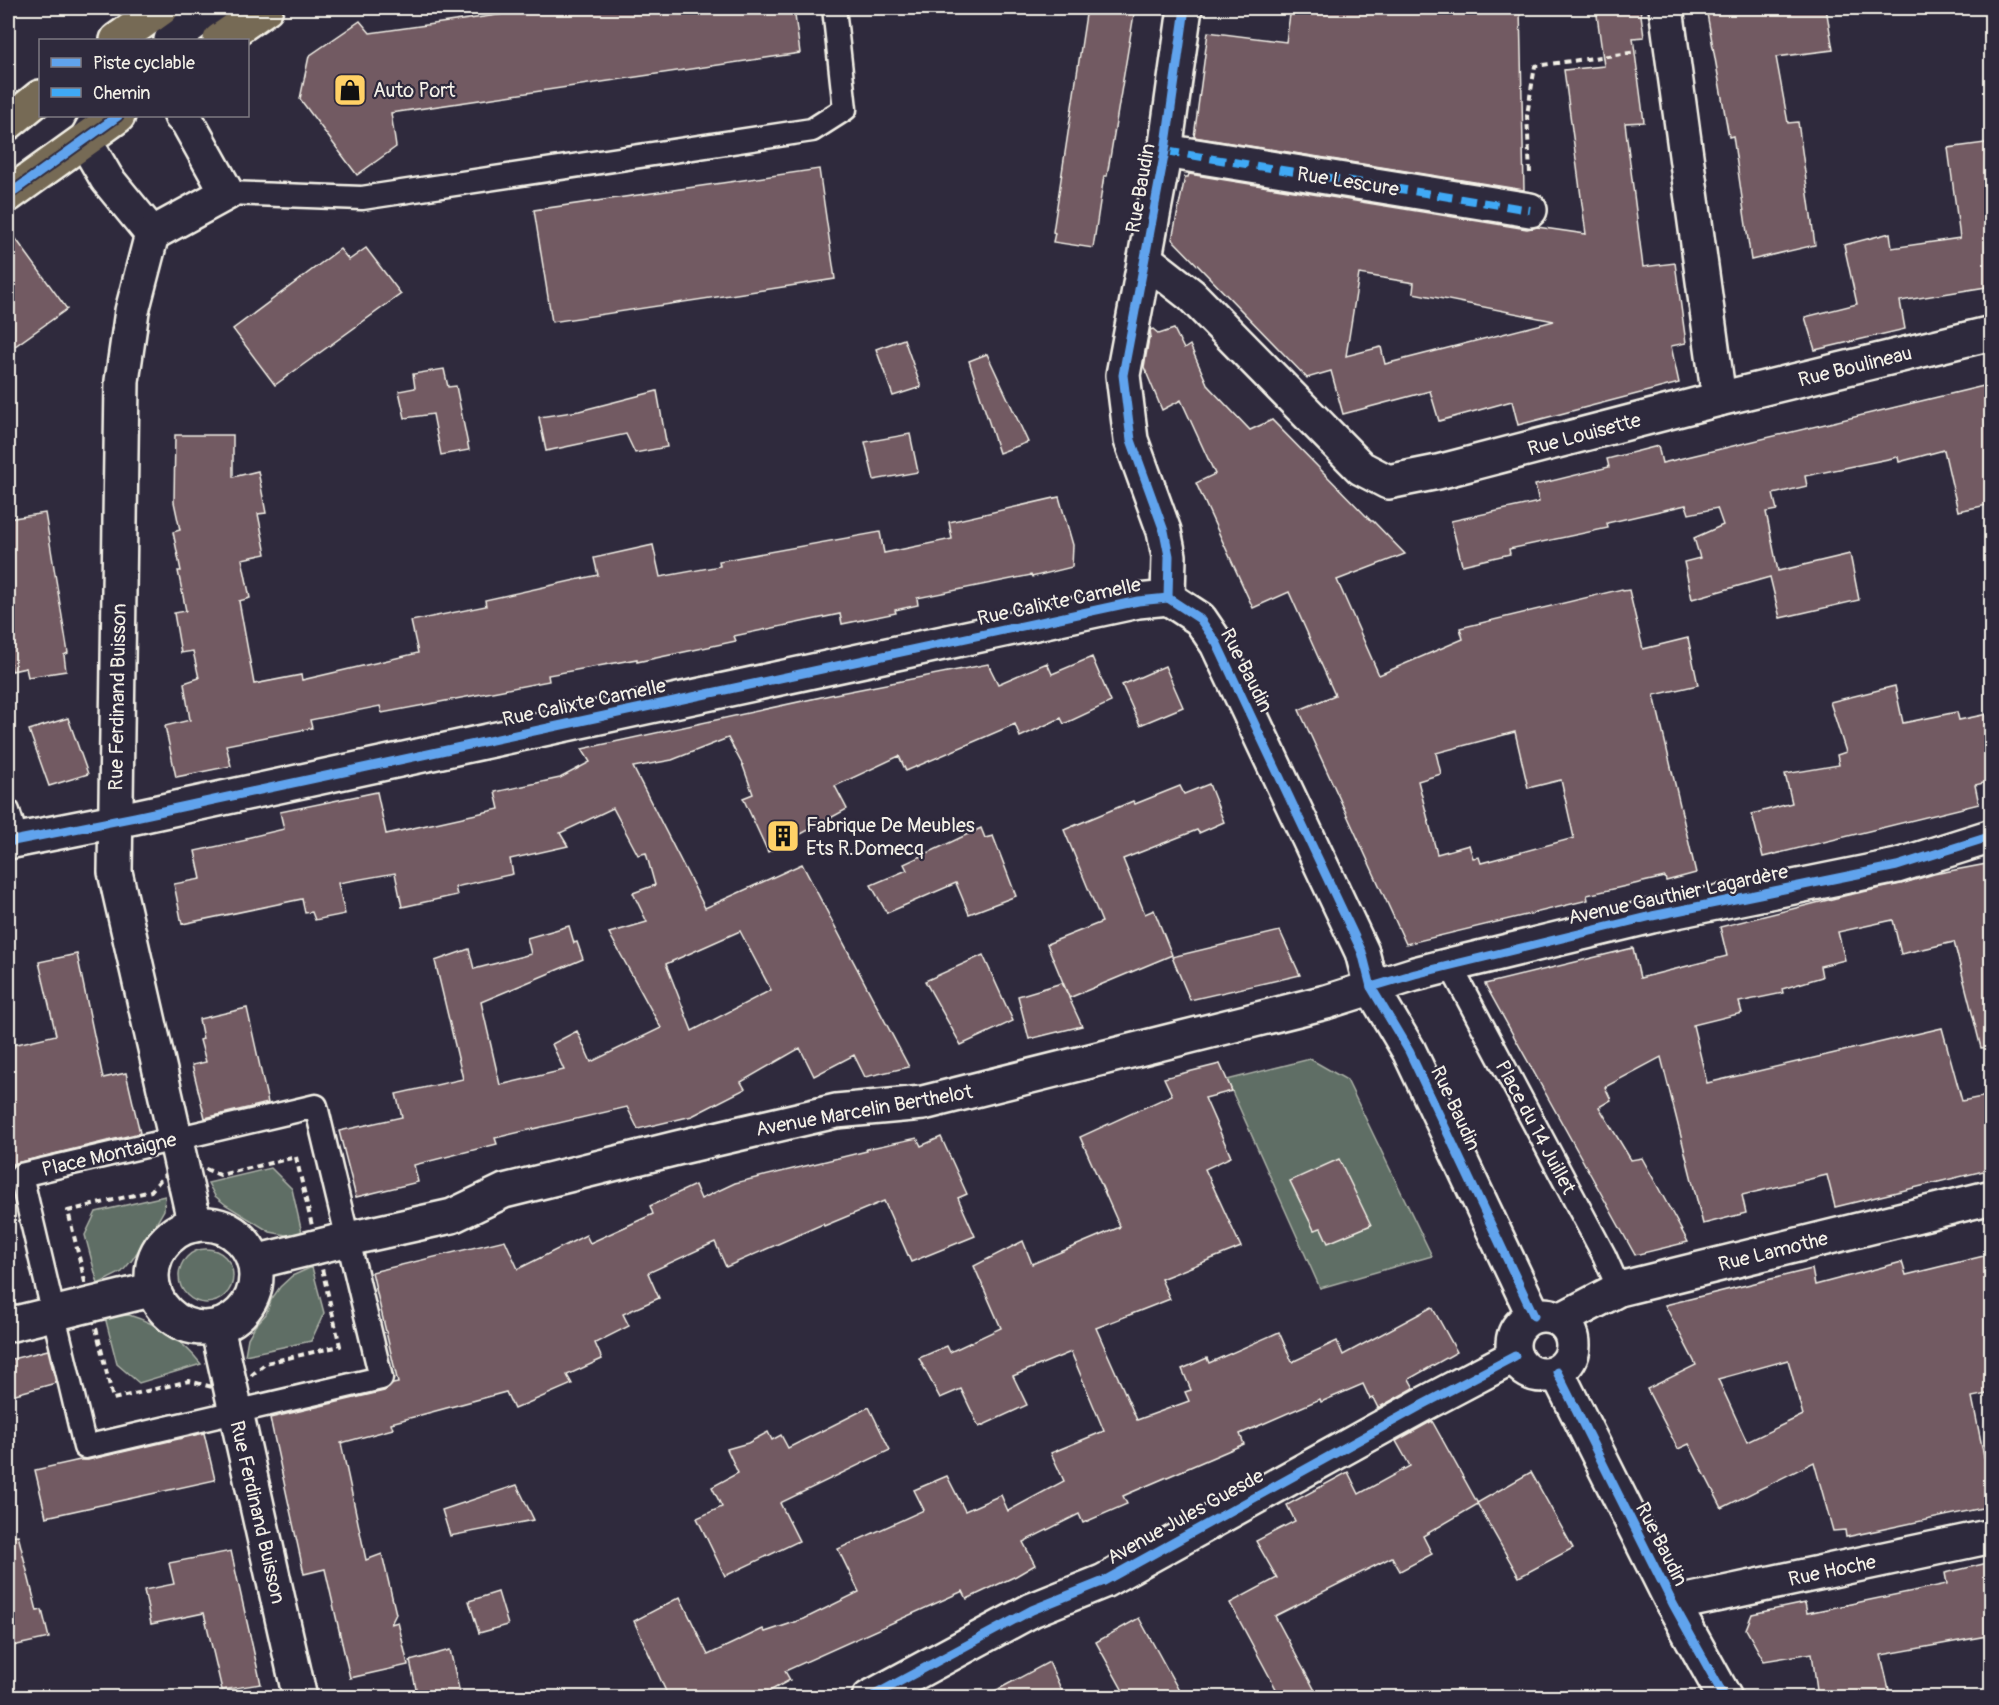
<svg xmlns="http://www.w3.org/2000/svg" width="1999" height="1705" viewBox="0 0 1999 1705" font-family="Pangolin,sans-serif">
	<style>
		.green { fill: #5f6e65; stroke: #aab0a6; stroke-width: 1.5 }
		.building { fill: #725a62; stroke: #f4f1e8; stroke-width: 1.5; fill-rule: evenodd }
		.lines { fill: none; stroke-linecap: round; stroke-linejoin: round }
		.service-casing { stroke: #f4f1e8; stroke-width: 27 }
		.minor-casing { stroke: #f4f1e8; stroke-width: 38 }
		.primary-casing { stroke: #f4f1e8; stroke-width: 38 }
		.path { stroke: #f4f1e8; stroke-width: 4; stroke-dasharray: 6 4.5; stroke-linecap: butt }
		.service { stroke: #2f2a3d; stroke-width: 22 }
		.minor { stroke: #2f2a3d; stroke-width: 33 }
		.primary { stroke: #766a54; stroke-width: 33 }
		.quiet { stroke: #3fa9f5; stroke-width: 8; stroke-dasharray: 15 8; stroke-linecap: butt }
		.cycleway-casing { stroke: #2f2a3d; stroke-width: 13 }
		.cycleway { stroke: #60a3ed; stroke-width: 9 }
		.labels { text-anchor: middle; stroke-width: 4.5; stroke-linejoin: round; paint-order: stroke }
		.poi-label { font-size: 20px; fill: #f4f1e8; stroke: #2f2a3d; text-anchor: start }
		.street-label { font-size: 20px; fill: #f4f1e8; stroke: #2f2a3d }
	</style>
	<rect width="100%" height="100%" fill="#2f2a3d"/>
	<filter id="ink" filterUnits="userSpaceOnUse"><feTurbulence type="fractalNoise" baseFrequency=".0167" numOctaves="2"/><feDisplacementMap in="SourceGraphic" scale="12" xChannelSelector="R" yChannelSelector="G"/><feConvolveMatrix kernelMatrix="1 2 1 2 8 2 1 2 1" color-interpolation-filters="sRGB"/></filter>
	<g filter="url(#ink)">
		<g class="green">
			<polygon points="1310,1059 1347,1080 1432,1256 1320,1288 1227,1080"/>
			<polygon points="271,1168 292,1189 302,1233 286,1235 270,1232 226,1205 215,1196 208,1183"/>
			<polygon points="165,1196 164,1210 156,1224 132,1260 122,1272 98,1284 85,1235 96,1212"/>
			<circle cx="206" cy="1276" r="27"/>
			<polygon points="312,1267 324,1313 311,1341 245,1355 248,1338 255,1326 266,1314 271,1300 280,1287 292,1276"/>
			<path d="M129,1315C158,1324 183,1341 201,1364L139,1383L117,1364L105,1317Z"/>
		</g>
		<g class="building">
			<polygon points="503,8 794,8 800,53 391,113 396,147 357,175 300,99 309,56 360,21 370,33 504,14"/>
			<polygon points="1087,8 1135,8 1107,176 1104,176 1093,248 1053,242 1055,233 1053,232"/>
			<polygon points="1291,8 1520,8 1524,190 1194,137 1208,32 1286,42"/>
			<path d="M1596,8H1640L1644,37L1633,38L1644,122L1625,123L1643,267L1675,263L1686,343L1671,346L1679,383L1518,425L1512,401L1439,421L1430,391L1343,414L1331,371L1307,378L1172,239L1185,177H1188L1189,174L1527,229L1537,227L1586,234L1564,70L1604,66ZM1359,274L1414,283L1413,293L1554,321L1385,364L1381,347L1346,356Z"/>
			<polygon points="1706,8 1826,8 1833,50 1776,57 1788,123 1798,122 1815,245 1751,260 1733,136 1729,137"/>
			<polygon points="1992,142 1992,286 1900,301 1905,329 1815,350 1805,317 1857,304 1844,245 1890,233 1892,248 1960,238 1948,148"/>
			<polygon points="819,169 835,279 552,322 534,210"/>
			<polygon points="8,228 67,309 8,351"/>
			<polygon points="366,248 401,294 275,385 233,329 340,249 349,260"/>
			<path d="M1153,329L1159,334L1174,329L1184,349L1190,345L1208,386L1250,430L1272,420L1371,521H1373L1405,554L1337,580L1379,675L1463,639L1460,628L1622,589L1623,591L1629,590L1643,649L1688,638L1698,685L1654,695L1696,873L1666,881L1665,877L1587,895L1588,900L1406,944L1299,710L1335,695L1289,592L1253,608L1196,483L1215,474L1181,400L1162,410L1144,367L1149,338L1151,337L1150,330ZM1515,732L1528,788L1561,780L1574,838L1481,863L1479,857L1473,858L1469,845L1437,854L1418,781L1441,774L1436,753Z"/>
			<polygon points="904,339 921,387 893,396 876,349"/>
			<polygon points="987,354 1028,442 999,453 969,361"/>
			<polygon points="444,369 448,387 456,386 469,450 441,455 433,414 405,418 399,391 415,388 413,374"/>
			<polygon points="1992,384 1992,504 1958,511 1944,450 1899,462 1898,457 1805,476 1807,486 1773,494 1777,510 1766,512 1778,571 1850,554 1859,600 1780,618 1770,577 1692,599 1684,562 1700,558 1694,538 1723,525 1717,508 1689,514 1686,505 1607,523 1608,528 1509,549 1510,554 1462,565 1451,521 1539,502 1535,485 1609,467 1607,459 1658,446 1662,463"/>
			<polygon points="657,391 667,447 635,453 626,434 546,451 539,417 579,411"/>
			<polygon points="910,434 918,472 874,480 865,442"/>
			<polygon points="175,435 233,435 233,477 258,471 266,513 258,514 266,554 242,559 250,598 239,601 254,684 301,675 302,680 418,653 411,621 486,606 485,600 598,575 594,558 653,545 660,577 720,566 719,561 880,532 884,553 952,539 949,522 1059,497 1073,545 1072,567 1032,577 1031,575 917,598 918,605 895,610 896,613 842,624 840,614 734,636 736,641 637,662 637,659 548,675 549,681 440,702 382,713 380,706 310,720 312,728 226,745 231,766 176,777 165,726 190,720 184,683 199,678 193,651 181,653 174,613 186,611 178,571 181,571 173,532 180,530 174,502"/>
			<polygon points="45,513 68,653 64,655 66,671 28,677 26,668 12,671 8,648 8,519"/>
			<path d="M1092,657L1111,702L1064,724L1061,718L1020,737L1015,724L906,771L899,756L835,786L847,809L768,852L743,798L753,794L743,766L728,738L672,760L633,767L705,908L802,864L909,1067L865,1077L854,1055L814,1076L800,1048L741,1082L745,1089L692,1116L638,1129L627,1107L495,1138L497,1144L414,1165L418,1182L356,1197L339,1131L402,1117L396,1094L463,1079L435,961L469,949L474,969L531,954L527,938L569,926L574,943L577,942L583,959L481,1002L500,1085L564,1070L552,1044L577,1031L591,1062L661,1028L609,933L647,922L633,893L655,885L646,853L638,855L613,808L560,833L568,846L510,859L513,874L455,887L457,895L402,907L395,873L338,883L345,914L315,920L312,912L305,913L302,899L182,924L174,884L201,879L195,851L247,840L246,838L284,829L280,812L377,792L386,834L499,809L495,792L560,778L590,762L582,749L835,694L988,664L998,684L1047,663L1052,674ZM740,931L771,990L692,1031L666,964Z"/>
			<polygon points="1165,666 1183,707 1140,725 1122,685"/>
			<polygon points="1895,686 1903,723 1957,712 1959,720 1992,713 1992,781 1975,785 1979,804 1763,857 1752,814 1792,803 1785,774 1839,765 1837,755 1846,752 1830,702"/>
			<polygon points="68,718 88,774 49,786 29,730"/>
			<polygon points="1209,784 1224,822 1199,833 1197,830 1123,859 1145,914 1154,910 1172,955 1069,998 1082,1026 1029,1039 1018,996 1062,983 1069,997 1047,944 1102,922 1064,830 1133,801 1135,804 1180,786 1184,794"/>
			<polygon points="981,828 985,838 993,836 1016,896 969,914 956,883 887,913 871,885 907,870 904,864"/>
			<polygon points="1992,863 1992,1047 1981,1048 1954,942 1901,954 1893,920 1838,932 1845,960 1820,966 1822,977 1782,989 1783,993 1739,1002 1742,1013 1693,1025 1707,1083 1942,1028 1962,1101 1992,1095 1992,1169 1835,1207 1827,1175 1742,1195 1746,1213 1703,1224 1661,1057 1605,1087 1611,1100 1599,1107 1631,1160 1642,1158 1688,1242 1635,1255 1485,984 1633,948 1640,978 1727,956 1720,927 1848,895 1901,884 1934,874"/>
			<polygon points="1280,931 1300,975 1190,1000 1172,957"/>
			<polygon points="77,954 103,1078 126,1073 140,1133 8,1165 8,1046 56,1035 39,962"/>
			<polygon points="983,955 1013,1021 961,1045 925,981"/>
			<polygon points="247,1008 268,1103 205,1118 192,1065 206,1062 200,1040 203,1039 199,1019"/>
			<polygon points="1220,1064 1232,1091 1205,1098 1231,1157 1205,1169 1241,1247 1161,1279 1170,1299 1096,1328 1137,1420 1189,1401 1185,1392 1191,1390 1182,1369 1207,1358 1209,1363 1279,1332 1292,1362 1337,1341 1343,1355 1432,1307 1457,1352 1409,1379 1414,1388 1378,1408 1373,1398 1370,1399 1363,1384 1321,1402 1320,1399 1240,1434 1244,1444 1123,1496 1127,1504 1083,1523 1079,1514 1023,1542 1035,1565 1016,1576 967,1599 963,1591 785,1671 790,1680 757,1698 669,1698 634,1621 680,1597 708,1655 763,1629 765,1632 804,1619 859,1592 838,1549 924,1510 914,1490 947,1476 965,1511 1001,1495 1008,1511 1064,1481 1051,1453 1104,1431 1071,1352 1013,1376 1027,1405 979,1427 961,1389 940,1398 919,1358 947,1346 950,1352 1001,1328 974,1266 1023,1241 1032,1264 1120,1227 1080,1137 1172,1095 1164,1078"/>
			<polygon points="941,1137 967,1194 958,1198 975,1236 911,1262 884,1201 824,1226 823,1224 726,1267 715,1242 648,1273 659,1298 623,1314 629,1326 595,1343 602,1359 567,1375 572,1384 514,1409 506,1392 391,1423 393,1429 341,1443 366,1560 382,1554 396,1614 391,1624 398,1622 408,1665 350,1678 325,1569 304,1574 270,1418 384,1391 393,1384 398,1383 372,1272 505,1240 518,1269 586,1235 590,1243 653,1214 650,1206 695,1185 701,1199 735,1183 867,1151 866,1149 917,1138 921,1146"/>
			<polygon points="1339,1159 1371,1225 1328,1243 1321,1228 1314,1230 1290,1181"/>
			<path d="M1992,1254V1393L1972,1397L1984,1457L1992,1456V1506L1846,1537L1845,1530L1833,1531L1814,1462L1722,1508L1689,1444L1678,1449L1647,1389L1696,1365L1665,1305L1812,1269L1815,1285L1902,1262L1906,1275ZM1788,1360L1803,1415L1747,1442L1718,1379Z"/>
			<polygon points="48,1350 56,1383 8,1396 8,1360"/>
			<polygon points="869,1407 890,1450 780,1503 799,1541 725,1576 697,1518 722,1507 712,1487 738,1473 727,1449 748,1443 768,1432 772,1440 781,1435 788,1448"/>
			<polygon points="1432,1421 1478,1504 1423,1536 1432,1554 1400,1571 1392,1557 1275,1616 1319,1698 1281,1698 1230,1603 1277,1578 1256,1541 1295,1521 1287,1505 1348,1472 1359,1494 1410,1466 1396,1441"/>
			<polygon points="204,1433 215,1480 46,1517 35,1470 80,1460 88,1460"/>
			<polygon points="1531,1472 1573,1548 1519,1577 1477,1503"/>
			<polygon points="517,1485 534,1520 450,1536 442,1510"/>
			<polygon points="18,1535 37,1611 42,1610 49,1638 8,1647 8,1536"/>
			<polygon points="231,1551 261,1684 222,1690 204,1613 151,1624 144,1590 174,1584 169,1563"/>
			<polygon points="1992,1562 1992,1635 1881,1655 1891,1698 1818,1698 1812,1653 1764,1661 1746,1629 1752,1614 1805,1603 1807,1613 1947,1584 1945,1573"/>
			<polygon points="498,1592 508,1625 479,1633 469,1601"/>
			<polygon points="1139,1618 1183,1698 1127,1698 1096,1642"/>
			<polygon points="450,1650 461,1698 418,1698 410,1661"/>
			<polygon points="1049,1662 1065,1698 982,1698"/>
		</g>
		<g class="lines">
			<g class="service-casing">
				<g id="service">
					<polyline points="227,193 362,198 812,130 845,109 834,8"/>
					<polyline points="8,811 17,840"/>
					<polyline points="1450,965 1604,1255 1619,1289"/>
					<polygon points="316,1106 381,1378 85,1447 21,1175"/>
				</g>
			</g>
			<g class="minor-casing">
				<g id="minor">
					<polyline points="171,40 214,8"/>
					<polyline points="99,116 85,141 107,179 152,234"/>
					<polyline points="1165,151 1530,210"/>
					<polyline points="152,234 132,311 122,381 115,872 195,1225"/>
					<polyline points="152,234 227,193 187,121 181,116"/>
					<polyline points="1145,259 1191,295 1361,468 1388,482 1438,472 1719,399 1666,8"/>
					<polyline points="1719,399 1992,333"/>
					<polyline points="1168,598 1200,619 1217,644 1362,952 1371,987 1409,1051 1534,1316"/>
					<polyline points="1168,598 1169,556 1164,531 1131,440 1123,375 1165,151 1185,8"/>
					<polyline points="8,842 135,817 1138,601 1168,598"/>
					<circle cx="204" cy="1276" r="52"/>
					<polyline points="255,1262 348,1239 452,1216 504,1191 677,1148 836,1111 923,1103 1326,1002 1415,974 1450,965 1652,916 1897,866 1992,836"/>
					<circle cx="1543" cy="1345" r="30"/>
					<polyline points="1560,1320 1619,1289 1992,1197"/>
					<polyline points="8,1325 154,1289"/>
					<polyline points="217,1327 300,1698"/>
					<polyline points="1557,1372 1673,1604 1725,1698"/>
					<polyline points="1673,1604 1992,1536"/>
					<polyline points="869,1698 1032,1610 1104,1581 1422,1405 1515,1356"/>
				</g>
			</g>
			<g class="primary-casing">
				<g id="primary">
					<polyline points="117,40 162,8"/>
					<polyline points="220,40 266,8"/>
					<polyline points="8,123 40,97"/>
					<polyline points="8,195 118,116"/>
				</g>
			</g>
			<g class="path">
				<polyline points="1530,173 1527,115 1535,66 1637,52"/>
				<polygon points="296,1157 340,1346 266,1363 232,1392 189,1381 113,1399 68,1211 151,1191 179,1158 220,1175"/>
			</g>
			<use href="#service" class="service"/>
			<use href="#minor" class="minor"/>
			<use href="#primary" class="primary"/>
			<polyline class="quiet" points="1165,151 1530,210"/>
			<g class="cycleway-casing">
				<g id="cycleway">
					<polyline points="8,195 118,116"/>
					<polyline points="1168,598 1200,619 1217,644 1362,952 1371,987 1409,1051 1534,1316"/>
					<polyline points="1168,598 1169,556 1164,531 1131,440 1123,375 1165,151 1185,8"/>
					<polyline points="8,842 135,817 1138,601 1168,598"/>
					<polyline points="1371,987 1415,974 1652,916 1897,866 1992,836"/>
					<polyline points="1557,1372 1673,1604 1725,1698"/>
					<polyline points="869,1698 1032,1610 1104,1581 1422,1405 1515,1356"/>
				</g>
			</g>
			<use href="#cycleway" class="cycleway"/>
		</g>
	</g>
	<defs>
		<g id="shop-square" transform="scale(1.725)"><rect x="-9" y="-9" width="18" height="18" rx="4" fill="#ffd166" stroke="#2f2a3d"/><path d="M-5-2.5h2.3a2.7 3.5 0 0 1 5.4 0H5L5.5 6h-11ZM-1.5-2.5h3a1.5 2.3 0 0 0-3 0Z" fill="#111"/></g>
		<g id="building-square" transform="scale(1.725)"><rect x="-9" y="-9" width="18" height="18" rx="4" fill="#ffd166" stroke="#2f2a3d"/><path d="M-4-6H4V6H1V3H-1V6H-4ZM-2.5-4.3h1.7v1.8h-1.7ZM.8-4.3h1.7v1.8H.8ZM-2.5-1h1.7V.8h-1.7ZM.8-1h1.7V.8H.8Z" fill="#111"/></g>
	</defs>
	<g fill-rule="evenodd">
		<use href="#shop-square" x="350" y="90"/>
		<use href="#building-square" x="783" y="836"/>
	</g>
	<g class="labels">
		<g class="poi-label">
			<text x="373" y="97">Auto Port</text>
			<text x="806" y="832">Fabrique De Meubles<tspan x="806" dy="23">Ets R.Domecq</tspan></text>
		</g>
		<g class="street-label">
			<text transform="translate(1348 181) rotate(9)" y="7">Rue Lescure</text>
			<text transform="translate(1140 188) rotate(-80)" y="7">Rue Baudin</text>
			<text transform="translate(1855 366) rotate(-14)" y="7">Rue Boulineau</text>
			<text transform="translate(1584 434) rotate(-15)" y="7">Rue Louisette</text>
			<text transform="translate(1059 601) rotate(-12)" y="7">Rue Calixte Camelle</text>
			<text transform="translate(1247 670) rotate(63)" y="7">Rue Baudin</text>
			<text transform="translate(117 697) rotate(-89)" y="7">Rue Ferdinand Buisson</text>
			<text transform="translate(584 702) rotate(-12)" y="7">Rue Calixte Camelle</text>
			<text transform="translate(1678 894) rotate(-12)" y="7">Avenue Gauthier Lagardère</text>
			<text transform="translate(1456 1108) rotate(65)" y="7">Rue Baudin</text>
			<text transform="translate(864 1110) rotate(-10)" y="7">Avenue Marcelin Berthelot</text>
			<text transform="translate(1536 1127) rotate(62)" y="7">Place du 14 Juillet</text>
			<text transform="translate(109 1154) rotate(-13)" y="7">Place Montaigne</text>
			<text transform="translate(1773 1251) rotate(-14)" y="7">Rue Lamothe</text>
			<text transform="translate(258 1512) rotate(77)" y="7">Rue Ferdinand Buisson</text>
			<text transform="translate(1185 1516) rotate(-29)" y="7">Avenue Jules Guesde</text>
			<text transform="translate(1662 1544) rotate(63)" y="7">Rue Baudin</text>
			<text transform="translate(1832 1570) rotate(-12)" y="7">Rue Hoche</text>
		</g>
	</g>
	<rect width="1999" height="1705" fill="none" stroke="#2f2a3d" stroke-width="30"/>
	<rect x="15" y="15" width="1969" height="1675" fill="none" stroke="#f4f1e8" stroke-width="2" filter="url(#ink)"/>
	<rect x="39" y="39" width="210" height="78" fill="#2f2a3d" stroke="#7e7a81" stroke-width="1.5"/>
	<rect x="51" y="58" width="30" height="9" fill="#60a3ed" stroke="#7e7a81" stroke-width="1.5"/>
	<text x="93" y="69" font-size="18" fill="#f4f1e8">Piste cyclable</text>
	<rect x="51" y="88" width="30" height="9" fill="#3fa9f5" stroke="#7e7a81" stroke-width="1.5"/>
	<text x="93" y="99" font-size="18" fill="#f4f1e8">Chemin</text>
</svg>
